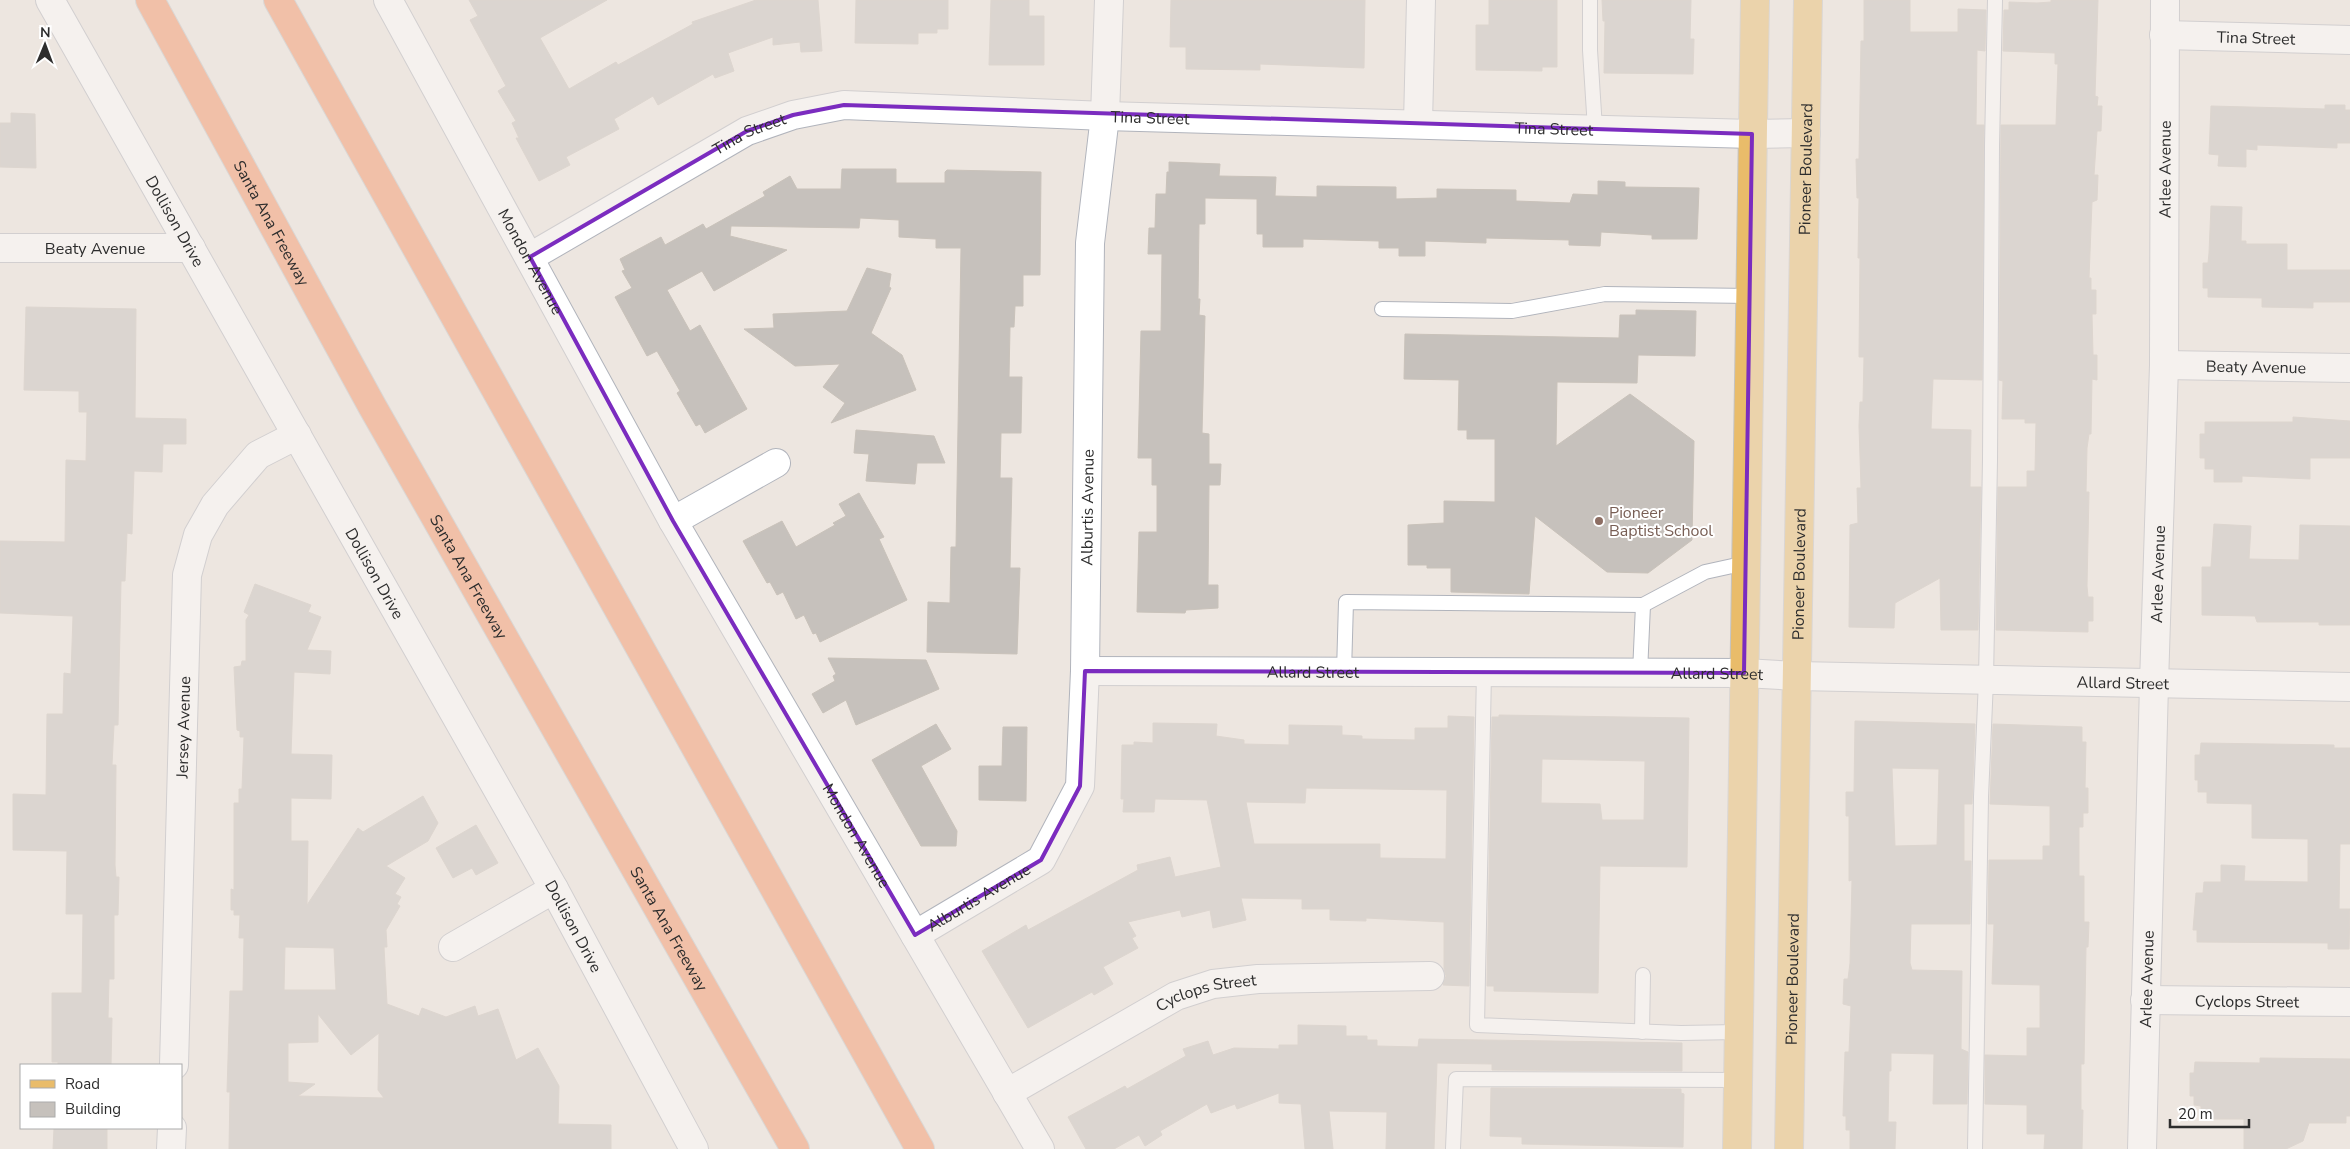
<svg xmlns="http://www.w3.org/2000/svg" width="2350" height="1149" viewBox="0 0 2350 1149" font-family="'Nunito Sans',sans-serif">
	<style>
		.building { fill: #c6c1bc; stroke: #c9c2ba; fill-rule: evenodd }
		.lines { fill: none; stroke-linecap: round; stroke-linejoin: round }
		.lane-casing { stroke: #b1b4bc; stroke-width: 16 }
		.street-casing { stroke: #b1b4bc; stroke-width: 30 }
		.primary-casing { stroke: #c4c4c4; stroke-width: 30 }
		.highway-casing { stroke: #c4c4c4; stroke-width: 30 }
		.lane { stroke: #fff; stroke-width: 14 }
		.street { stroke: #fff; stroke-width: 28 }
		.primary { stroke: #e9bc6a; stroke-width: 28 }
		.highway { stroke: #f59264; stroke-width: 28 }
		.marked { fill: none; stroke: #7b2cbf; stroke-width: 4; stroke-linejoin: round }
		.education-dot { fill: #8d6e63; stroke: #fff; stroke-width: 2 }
		.labels { text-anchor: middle; stroke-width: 4; stroke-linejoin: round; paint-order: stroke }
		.street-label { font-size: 16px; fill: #2d2d2d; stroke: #fff }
		.education-label { font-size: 16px; fill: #785e54; stroke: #fff; text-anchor: start }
	</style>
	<rect width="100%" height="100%" fill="#ede6e0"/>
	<g class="building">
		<polygon points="469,0 607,0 540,38 569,89 616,62 618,65 693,24 692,22 756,0 818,0 822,51 801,52 800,42 773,45 773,37 728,53 734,71 715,78 713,74 658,105 653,96 614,119 619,129 566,157 570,165 539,181 516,138 519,138 512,123 516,121 498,91 506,86 470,20 478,16"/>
		<polygon points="856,0 948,0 948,29 937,29 937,33 918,33 918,44 855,43"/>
		<polygon points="991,0 1029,0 1029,16 1044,16 1044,65 989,65"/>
		<polygon points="1171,0 1365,0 1364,68 1260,64 1260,70 1186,69 1186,47 1170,47"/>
		<polygon points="1489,0 1557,0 1557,67 1542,67 1542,71 1476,70 1476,25 1489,25"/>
		<polygon points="1602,0 1691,0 1690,39 1694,39 1693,74 1604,73 1605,21 1603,21"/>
		<polygon points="1864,0 1910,0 1910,32 1958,32 1958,9 1986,10 1985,51 1977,50 1976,125 1984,125 1982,380 1933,379 1931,429 1971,430 1970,487 1981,487 1978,630 1941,630 1940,578 1895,603 1894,628 1849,627 1850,525 1858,523 1857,488 1861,488 1859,426 1860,402 1863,402 1864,357 1859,357 1860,258 1858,258 1859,198 1857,198 1856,159 1859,159 1861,41 1864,41"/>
		<polygon points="2051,0 2098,0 2095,96 2098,97 2097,106 2102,106 2101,131 2097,131 2094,175 2098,175 2097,200 2092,202 2089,278 2091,278 2091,290 2096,290 2096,314 2092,314 2093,355 2097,355 2097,380 2092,379 2091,434 2089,434 2087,448 2086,492 2089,492 2087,586 2088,597 2093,597 2093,621 2088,621 2088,632 1996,630 1998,487 2027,487 2027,471 2035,471 2036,423 2025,423 2025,419 2002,419 2003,381 1999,380 2001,125 2056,125 2058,64 2055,64 2055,53 2003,51 2004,10 2009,10 2009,2 2037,3 2051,2"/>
		<polygon points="2325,105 2345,105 2345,110 2350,110 2350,143 2337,143 2337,148 2257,145 2257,150 2246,149 2246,167 2218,166 2219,155 2209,154 2211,106 2325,109"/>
		<polygon points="11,113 35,114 36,168 0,167 0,123 11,123"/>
		<polygon points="1169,162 1220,164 1219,176 1276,177 1275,196 1317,197 1317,186 1396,187 1396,199 1437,198 1437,189 1516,190 1516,201 1570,203 1573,194 1598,195 1598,181 1625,182 1625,187 1699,188 1697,239 1652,239 1652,235 1601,232 1600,246 1569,245 1569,240 1486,238 1486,243 1425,241 1425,256 1399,256 1399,248 1379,248 1379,241 1303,239 1303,247 1263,247 1263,234 1257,234 1257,199 1205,198 1205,224 1199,224 1198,299 1200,299 1199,315 1205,316 1202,433 1209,434 1209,464 1221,464 1220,485 1209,485 1208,585 1218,585 1218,608 1186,610 1185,613 1137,612 1139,532 1157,532 1157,485 1152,485 1152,458 1138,458 1141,331 1161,331 1162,254 1148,254 1149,228 1155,228 1156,194 1166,194 1167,172 1169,172"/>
		<polygon points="842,169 896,169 896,183 945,183 945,172 947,170 1041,172 1040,275 1023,275 1023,306 1015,306 1014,327 1010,327 1009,377 1022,377 1021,433 1001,433 1000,478 1012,478 1010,568 1020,568 1017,654 927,652 928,602 950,603 951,547 956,547 961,248 936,248 936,239 899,237 899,220 860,218 859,228 731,226 730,236 787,250 714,291 702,271 667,290 690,331 700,325 747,409 705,433 700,424 696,426 677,393 680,391 657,351 647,356 615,297 632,288 622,271 625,270 620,259 661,237 665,245 703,224 706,229 765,196 763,192 790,176 797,189 841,189"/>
		<polygon points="2211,206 2242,207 2241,241 2246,241 2246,244 2287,244 2287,270 2350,270 2350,302 2313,302 2313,308 2262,307 2262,298 2208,297 2208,288 2203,288 2203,263 2208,263 2209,253"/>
		<polygon points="867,268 891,274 889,287 891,288 871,333 902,355 916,390 831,423 845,403 823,387 840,364 795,366 744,329 774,328 773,314 847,311"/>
		<polygon points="26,307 136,309 135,418 186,419 186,444 163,444 162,472 134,471 132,534 127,533 125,581 121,581 118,725 114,725 112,765 116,765 115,865 116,877 119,877 118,915 114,915 114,979 109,979 108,1018 112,1018 111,1065 58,1065 58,1062 52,1062 52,993 82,993 83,914 66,914 67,851 13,850 13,794 46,795 47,714 63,714 64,673 71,674 73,616 0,613 0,541 65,542 66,460 86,461 87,412 79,412 79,391 24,390"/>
		<polygon points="1636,310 1696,311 1695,356 1638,355 1637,383 1557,382 1556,446 1630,394 1694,441 1692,540 1648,573 1607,572 1535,516 1529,594 1451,592 1451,568 1427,568 1427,565 1408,565 1408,525 1444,523 1444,501 1495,502 1495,439 1467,439 1467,430 1458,430 1459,380 1404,379 1405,334 1619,338 1620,315 1636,315"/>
		<polygon points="2293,417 2350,421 2350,458 2310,458 2310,479 2242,476 2242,482 2214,482 2214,469 2205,469 2205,458 2200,458 2200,434 2205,434 2205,422 2293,422"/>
		<polygon points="856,430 934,436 945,463 917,463 915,484 866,481 869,454 854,453"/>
		<polygon points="859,493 884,537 879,539 907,600 820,642 816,633 813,634 804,615 796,619 783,592 777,595 770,582 767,583 743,541 782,521 796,547 835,525 833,523 846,516 839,504"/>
		<polygon points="2214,524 2251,526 2249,559 2299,560 2300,525 2350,526 2350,625 2319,625 2319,622 2257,622 2255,616 2202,615 2202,567 2211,567"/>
		<path d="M255,584L311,605L308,612L321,617L307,650L331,651L330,674L294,672L291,754L332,755L331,799L291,798V841H308L307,905L358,828L363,832L423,796L438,823L428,841L386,866L405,878L395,894L401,897L397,904L400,906L386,930L387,947H384L387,1004L419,1016L422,1008L446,1017L475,1006L478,1016L498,1009L516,1060L538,1048L559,1086L558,1124L611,1125V1149H229L230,1092H227L230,991H243L244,938H239L240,915H234V910H231V889L234,890V803H239V789H242L244,737H240V731L237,730L234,667L241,666L242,661H246V620L249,615L244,612ZM285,947L334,948L336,990H284ZM318,1014L351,1055L379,1033L378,1090L384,1098L298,1096L315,1084L288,1082V1043L318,1042Z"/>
		<polygon points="828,658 926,660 939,689 856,725 846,700 823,713 812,694 835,681 833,676 836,674"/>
		<path d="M1499,715L1689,718L1687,867L1600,866L1598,993L1494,991V986H1487L1492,717H1499ZM1542,759L1645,761L1644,820H1602L1600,804L1541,803Z"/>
		<path d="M1448,716L1474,717L1469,986L1443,985L1446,976L1444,969V922L1366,918V921L1330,920V909H1302V899L1241,898L1246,920L1213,928L1210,910L1182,917L1180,910L1128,922L1136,936L1132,938L1138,948L1103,967L1113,984L1094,995L1092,992L1028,1028L982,951L1026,925L1028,930L1138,870L1137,865L1170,857L1175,877L1221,867L1207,800L1155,799L1154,812H1123L1124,799H1121L1122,745H1134V742L1153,743V723L1217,724L1216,736L1244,740V744L1289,745V725L1342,726V735L1362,736V739L1415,740V728H1448ZM1306,788L1447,790L1446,859L1380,858V844H1254L1246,802L1305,803Z"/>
		<path d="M1855,721L1975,724L1972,804H1964V861H1971L1970,924H1911L1910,963L1912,970L1962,971L1961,1049L1968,1052L1967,1104H1933L1934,1054L1891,1053V1071H1889L1888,1122H1896L1895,1149H1850V1130H1846V1116H1843L1845,1052H1849L1851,1006L1843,1004L1844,979H1848L1850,963L1852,880L1849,881V816H1846V792H1854ZM1892,768L1939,769L1937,845L1895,846Z"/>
		<polygon points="936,724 951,749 921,766 957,831 956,846 921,846 872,760"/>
		<polygon points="1993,724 2082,727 2082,742 2086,742 2085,788 2088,788 2088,813 2083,813 2083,827 2079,827 2079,876 2084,876 2084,922 2089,922 2088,947 2086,947 2084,1064 2081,1064 2081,1110 2083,1110 2082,1149 2044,1149 2045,1134 2027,1134 2027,1105 1985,1104 1985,1055 2027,1056 2027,1028 2040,1028 2040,985 1992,984 1994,924 1988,924 1989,860 2043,860 2043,846 2050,846 2050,806 1990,804"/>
		<polygon points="1003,727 1027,727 1026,801 979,800 979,766 1002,766"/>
		<polygon points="2201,743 2334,745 2334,748 2350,748 2350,844 2340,844 2339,909 2350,909 2349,949 2328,949 2328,943 2197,942 2197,930 2193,930 2196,893 2203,893 2204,882 2221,882 2221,865 2245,866 2244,881 2308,882 2308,839 2252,838 2252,804 2207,803 2207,792 2198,792 2198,780 2195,780 2195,755 2200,755"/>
		<polygon points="476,825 498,863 476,875 472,868 453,878 436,848"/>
		<polygon points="1298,1025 1346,1026 1346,1036 1367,1036 1367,1040 1377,1040 1377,1046 1418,1047 1419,1039 1682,1043 1682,1071 1492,1070 1492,1064 1437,1063 1434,1149 1386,1149 1387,1112 1329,1111 1333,1149 1305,1149 1301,1104 1279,1103 1279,1093 1237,1109 1235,1104 1211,1113 1207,1104 1160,1131 1162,1135 1145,1146 1139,1135 1114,1149 1086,1149 1068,1117 1125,1086 1127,1089 1186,1056 1183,1049 1208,1041 1213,1055 1234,1048 1279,1049 1279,1045 1298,1045"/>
		<polygon points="2260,1058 2350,1059 2350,1116 2346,1116 2346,1123 2309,1123 2303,1141 2286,1149 2244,1149 2244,1119 2201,1119 2201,1106 2194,1105 2194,1096 2190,1096 2190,1073 2194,1073 2195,1062 2260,1063"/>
		<polygon points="1491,1088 1681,1089 1681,1093 1684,1094 1683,1147 1522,1144 1522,1137 1490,1136"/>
		<polygon points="54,1128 107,1129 107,1149 53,1149"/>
	</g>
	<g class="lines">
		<g class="lane-casing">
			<g id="lane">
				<polyline points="1590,0 1590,50 1595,129"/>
				<polyline points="1382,309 1512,311 1605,294 1750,296"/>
				<polyline points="1344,672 1346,602 1643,605 1705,572 1746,563"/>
				<polyline points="1484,672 1477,1025 1681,1033 1738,1032"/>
				<polyline points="1640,673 1643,605"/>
				<polyline points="1642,1032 1643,975"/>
				<polyline points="1453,1148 1456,1079 1738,1080"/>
				<polyline points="1975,1149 1981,797 1986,680 1990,460 1992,146 1995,0"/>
			</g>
		</g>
		<g class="street-casing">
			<g id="street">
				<path id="s1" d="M50,0L554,889L694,1149"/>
				<path id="s2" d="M388,0L673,521L1040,1149"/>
				<path id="s3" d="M2164,35L2350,40"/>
				<polyline points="1418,123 1421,0"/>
				<path id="s4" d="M0,248H191"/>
				<path id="s5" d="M530,257L747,131L793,115L844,105L1105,116L1752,134L1806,133"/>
				<path id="s6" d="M2164,365L2350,368"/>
				<polyline points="673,521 776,463"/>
				<path id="s7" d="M1085,671L1744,673L1796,676L2350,687"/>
				<path id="s8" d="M915,935L1041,860L1080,786L1085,671L1090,243L1105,116L1109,0"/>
				<polyline points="453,947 554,889"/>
				<path id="s9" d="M2145,1000L2350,1002"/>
				<path id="s10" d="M174,1065L187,575L198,535L215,505L258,455L297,435"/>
				<path id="s11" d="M1007,1093L1176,996L1213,984L1258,979L1430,976"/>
				<polyline points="171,1149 172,1128"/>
				<path id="s12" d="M2142,1149L2154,684L2164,365L2165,0"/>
			</g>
		</g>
		<g class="primary-casing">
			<g id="primary">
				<polyline points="1737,1149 1755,0"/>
				<path id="s13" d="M1789,1149L1808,0"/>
			</g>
		</g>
		<g class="highway-casing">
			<g id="highway">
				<path id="s14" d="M150,0L372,406L795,1149"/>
				<polyline points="278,0 920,1149"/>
			</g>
		</g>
		<use href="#lane" class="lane"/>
		<use href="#street" class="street"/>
		<use href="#primary" class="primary"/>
		<use href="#highway" class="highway"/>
	</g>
	<path d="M0 0H2350V1149H0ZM844,105L1752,134L1744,673L1085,671L1080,786L1041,860L915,935L673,521L530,257L747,131L793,115Z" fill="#ede6e0" fill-opacity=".55" fill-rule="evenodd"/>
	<path class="marked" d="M844,105L1752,134L1744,673L1085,671L1080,786L1041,860L915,935L673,521L530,257L747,131L793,115Z"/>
	<circle class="education-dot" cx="1599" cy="521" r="5"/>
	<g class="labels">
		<g class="street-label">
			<text dy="6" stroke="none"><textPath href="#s3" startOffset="92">Tina Street</textPath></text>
			<text dy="6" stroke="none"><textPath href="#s5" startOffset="658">Tina Street</textPath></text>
			<text dy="6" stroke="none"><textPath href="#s5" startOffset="1062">Tina Street</textPath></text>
			<text dy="6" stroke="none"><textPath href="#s5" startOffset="252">Tina Street</textPath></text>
			<text dy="6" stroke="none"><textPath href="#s13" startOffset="980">Pioneer Boulevard</textPath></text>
			<text dy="6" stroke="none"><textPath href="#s12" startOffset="980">Arlee Avenue</textPath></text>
			<text dy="6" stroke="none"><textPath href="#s1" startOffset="254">Dollison Drive</textPath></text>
			<text dy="6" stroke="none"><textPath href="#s14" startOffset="254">Santa Ana Freeway</textPath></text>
			<text dy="6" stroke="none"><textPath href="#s4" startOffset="95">Beaty Avenue</textPath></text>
			<text dy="6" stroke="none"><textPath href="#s2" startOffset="298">Mondon Avenue</textPath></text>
			<text dy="6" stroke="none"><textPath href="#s6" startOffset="92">Beaty Avenue</textPath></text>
			<text dy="6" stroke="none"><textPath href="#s8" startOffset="509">Alburtis Avenue</textPath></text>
			<text dy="6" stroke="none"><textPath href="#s1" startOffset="659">Dollison Drive</textPath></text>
			<text dy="6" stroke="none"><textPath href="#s13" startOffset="575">Pioneer Boulevard</textPath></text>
			<text dy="6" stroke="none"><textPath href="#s12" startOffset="575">Arlee Avenue</textPath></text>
			<text dy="6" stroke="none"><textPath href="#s14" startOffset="659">Santa Ana Freeway</textPath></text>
			<text dy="6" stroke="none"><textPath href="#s7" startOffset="228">Allard Street</textPath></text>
			<text dy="6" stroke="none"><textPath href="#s7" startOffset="632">Allard Street</textPath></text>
			<text dy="6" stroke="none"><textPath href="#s7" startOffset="1038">Allard Street</textPath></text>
			<text dy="6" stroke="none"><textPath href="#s10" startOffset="338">Jersey Avenue</textPath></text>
			<text dy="6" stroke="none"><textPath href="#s2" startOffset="958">Mondon Avenue</textPath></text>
			<text dy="6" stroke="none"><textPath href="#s8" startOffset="74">Alburtis Avenue</textPath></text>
			<text dy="6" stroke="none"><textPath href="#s1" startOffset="1064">Dollison Drive</textPath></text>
			<text dy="6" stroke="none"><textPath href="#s14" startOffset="1064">Santa Ana Freeway</textPath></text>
			<text dy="6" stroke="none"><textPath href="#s13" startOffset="170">Pioneer Boulevard</textPath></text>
			<text dy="6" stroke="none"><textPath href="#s12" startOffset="170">Arlee Avenue</textPath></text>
			<text dy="6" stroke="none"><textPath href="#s11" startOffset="225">Cyclops Street</textPath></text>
			<text dy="6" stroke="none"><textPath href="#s9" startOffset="102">Cyclops Street</textPath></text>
		</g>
		<g class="education-label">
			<text x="1609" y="518">Pioneer<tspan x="1609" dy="18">Baptist School</tspan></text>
		</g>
	</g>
	<rect x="20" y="1064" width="162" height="65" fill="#ffffff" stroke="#ababab"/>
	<rect x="30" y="1080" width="25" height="8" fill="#e9bc6a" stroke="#ababab"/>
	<text x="65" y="1089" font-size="15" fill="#2d2d2d">Road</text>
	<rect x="30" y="1102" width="25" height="15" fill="#c6c1bc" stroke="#ababab"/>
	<text x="65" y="1114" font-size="15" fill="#2d2d2d">Building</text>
	<g transform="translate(45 45) rotate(1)" stroke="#ffffff" stroke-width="4" paint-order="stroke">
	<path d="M0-4L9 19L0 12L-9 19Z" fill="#2d2d2d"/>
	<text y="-8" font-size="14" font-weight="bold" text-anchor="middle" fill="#2d2d2d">N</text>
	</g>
	<path d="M2170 1119v8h79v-8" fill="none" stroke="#2d2d2d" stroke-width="2.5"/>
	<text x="2178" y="1119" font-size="15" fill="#2d2d2d" stroke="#ffffff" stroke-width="4" paint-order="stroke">20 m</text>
</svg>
